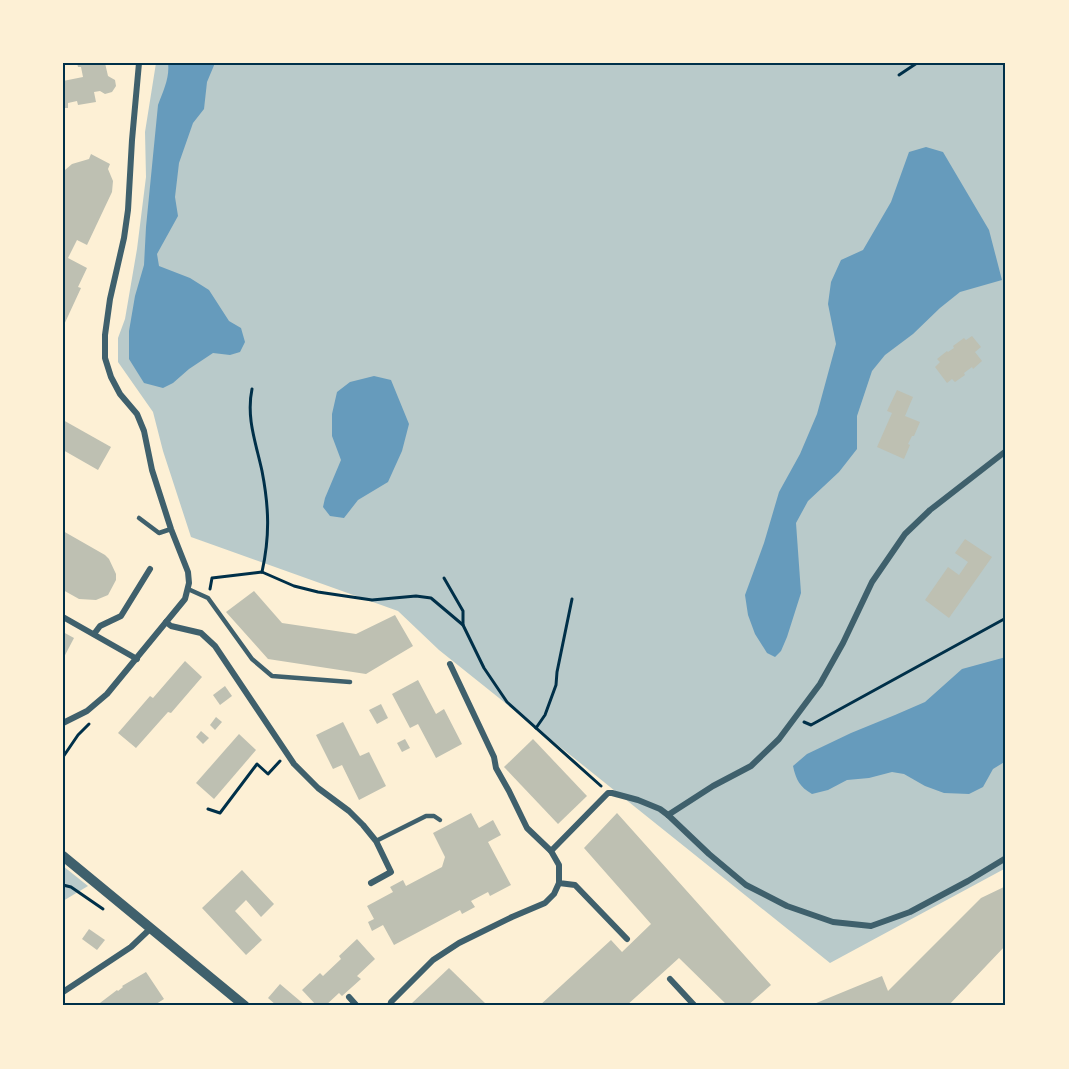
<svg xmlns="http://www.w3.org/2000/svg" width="1069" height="1069" font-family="'DM Sans',sans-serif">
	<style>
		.green { fill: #b9caca }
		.water { fill: #669bbc }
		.building { fill: #bec0b2 }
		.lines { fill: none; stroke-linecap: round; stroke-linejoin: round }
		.path { stroke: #003049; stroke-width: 3 }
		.service { stroke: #3f606c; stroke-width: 4.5 }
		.minor { stroke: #3f606c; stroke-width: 6 }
		.tertiary { stroke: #3f606c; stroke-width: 10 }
		.neatline { fill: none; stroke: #003049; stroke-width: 2 }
	</style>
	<rect width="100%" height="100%" fill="#fdf0d5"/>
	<g class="green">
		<polygon points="156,63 1006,63 1006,868 830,963 439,650 398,611 191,537 163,451 153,412 118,362 118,338 125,319 137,249 146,177 145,132"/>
		<polygon points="63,866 88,886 63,901"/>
	</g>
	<g class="water">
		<path d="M168 63H215L207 82 204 109 193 123 179 163 175 197 178 216 157 254 159 266 190 278 209 290 229 321 241 328 245 342 240 352 230 355 213 353 189 369 173 383 163 388 144 383 129 359V331L135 296 144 265 146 227 158 105C163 92 170 77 168 63Z"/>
		<polygon points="926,147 943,152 989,230 1002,280 960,292 940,308 913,334 885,355 872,371 857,416 857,449 839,472 808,501 796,523 801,593 787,637 781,651 775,657 767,653 755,634 748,615 745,595 764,543 779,492 800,454 817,414 836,344 828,304 831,282 841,260 863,250 891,202 909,152"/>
		<polygon points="374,376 391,380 409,424 402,451 388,482 358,500 344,518 330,516 323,507 325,498 341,460 332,436 332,414 337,392 350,382"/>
		<path d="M1006 657V761L993 769 983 787 969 794 944 793 925 786 904 774 892 772 869 778 847 780 828 790 812 794C800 787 796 780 793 766L807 754 851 733 895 715 925 702 962 669Z"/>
	</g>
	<g class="building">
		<polygon points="77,63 105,63 108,76 115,80 116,86 112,92 105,94 100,91 94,92 96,102 78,105 77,101 68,103 68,108 63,108 63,81 83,77 81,67 78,67"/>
		<polygon points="91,154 110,164 108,169 113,181 112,192 87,245 77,240 68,258 87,268 78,287 81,288 63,327 63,173 65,170 72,164 89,159"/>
		<polygon points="972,336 981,347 975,352 982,361 973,369 972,367 964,373 965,375 955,382 952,379 947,383 935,367 940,362 937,359 947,351 948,352 954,348 953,346 964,338 966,340"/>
		<polygon points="897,390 913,397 905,416 920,422 914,436 912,436 908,444 910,445 904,459 877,447 892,413 887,411"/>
		<polygon points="63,420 111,447 98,470 63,450"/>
		<polygon points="63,531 105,555 109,559 116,574 116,580 108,595 96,600 79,599 63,590"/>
		<polygon points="965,539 992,557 949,618 925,600 948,567 959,575 968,562 955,553"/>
		<polygon points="254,591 282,623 356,634 395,615 413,646 366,674 268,659 226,612"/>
		<polygon points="63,632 74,638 63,659"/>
		<polygon points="185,661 202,677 171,713 168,712 136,748 118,733 150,696 153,698"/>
		<polygon points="418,680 436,714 444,709 462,744 436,758 418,724 410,728 392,694"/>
		<polygon points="225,686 232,696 220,705 213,695"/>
		<polygon points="381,704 388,718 377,724 369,710"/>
		<polygon points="216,717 222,722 215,730 210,725"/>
		<polygon points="343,722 360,756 369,752 386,786 359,800 342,765 333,769 316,735"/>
		<polygon points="201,731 209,738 203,744 196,737"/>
		<polygon points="239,734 256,750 214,799 196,783"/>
		<polygon points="405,739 410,748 402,752 397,743"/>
		<polygon points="533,739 587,796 558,824 504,767"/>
		<polygon points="471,813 479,828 493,820 501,835 488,842 511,885 490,896 488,892 471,901 475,907 462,914 460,910 394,945 383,925 372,931 368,922 374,919 367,906 393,892 390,887 403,880 406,886 442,867 445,857 433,833"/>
		<polygon points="617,813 771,985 747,1006 728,1006 679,958 626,1006 539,1006 611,940 622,952 651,924 584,848"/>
		<polygon points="242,870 274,904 261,917 246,900 235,911 262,940 246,955 202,908"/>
		<polygon points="1006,886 1006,945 948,1006 809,1006 882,976 888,991 981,898"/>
		<polygon points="89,929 105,940 97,950 82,939"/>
		<polygon points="357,939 375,959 357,976 361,979 342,996 339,993 325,1006 317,1006 302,990 320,973 323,976 341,959 339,956"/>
		<polygon points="449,968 488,1006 413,1006 411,1004"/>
		<polygon points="146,972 164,999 153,1006 96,1006 117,990 118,991 123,987 122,986"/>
		<polygon points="280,984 306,1006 275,1006 276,1005 268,998"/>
	</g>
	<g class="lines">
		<g class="path">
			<polyline points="899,75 917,63"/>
			<path d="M252 389C246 418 256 443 262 471 269 507 270 536 262 572"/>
			<polyline points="444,578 463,611 463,625"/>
			<polyline points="210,589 212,578 262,572 294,586 318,592 372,600 416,596 431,598 463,625 484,668 507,702 601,786"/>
			<polyline points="804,722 811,725 1006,618"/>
			<polyline points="536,728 545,715 556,685 557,672 572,599"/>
			<polyline points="63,757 78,735 89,724"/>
			<polyline points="208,809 220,813 257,764 268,774 280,761"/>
			<polyline points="63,885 71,887 103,909"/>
		</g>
		<g class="service">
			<polyline points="139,518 159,533 171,529"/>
			<polyline points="188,589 208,598 252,659 272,676 350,682"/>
			<polyline points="376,841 426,816 434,816 440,820"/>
		</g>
		<g class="minor">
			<polyline points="63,617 137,659"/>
			<polyline points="166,622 171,626 201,633 215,646 294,764 318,788 349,811 363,825 376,841 391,872 371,883"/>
			<polyline points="94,634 100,626 121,616 150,569"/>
			<polyline points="450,664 494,757 496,768 509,791 527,828 551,851 559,865 559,883 575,885 627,939"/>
			<polyline points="63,723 87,711 107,694 185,599 189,583 188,572 171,529 152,470 144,431 137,414 120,394 111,377 105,358 105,335 110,299 124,238 128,210 132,140 139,63"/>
			<polyline points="668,815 713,786 751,766 779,739 820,684 843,643 872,582 905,534 930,510 1006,451"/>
			<polyline points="551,851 608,793 612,793 638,800 660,809 668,815 709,854 746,885 787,906 833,922 871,926 910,912 968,881 1006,858"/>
			<polyline points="670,979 695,1006"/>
			<polyline points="63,992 131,947 151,928"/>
			<polyline points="349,997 357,1006"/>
			<polyline points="390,1006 391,1002 433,960 459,943 512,917 545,903 554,894 559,883"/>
		</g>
		<polyline class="tertiary" points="63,856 245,1006"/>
	</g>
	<rect width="1069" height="1069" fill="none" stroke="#fdf0d5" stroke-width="129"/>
	<rect x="64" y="64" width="940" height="940" class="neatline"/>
</svg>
